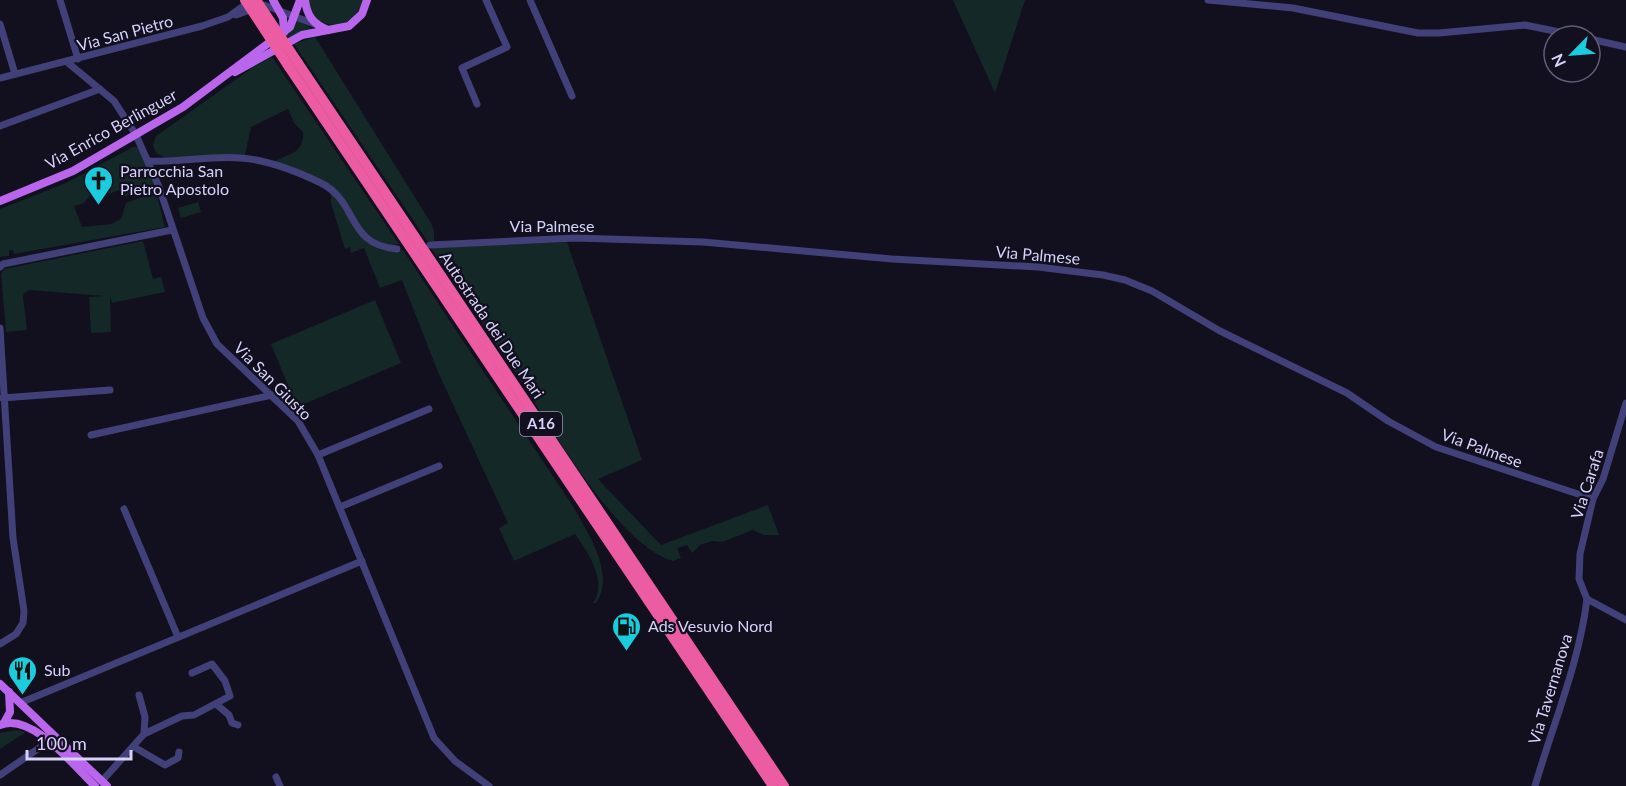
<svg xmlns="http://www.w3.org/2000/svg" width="1626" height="786" font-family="Lato,sans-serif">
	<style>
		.grass { fill: #132827 }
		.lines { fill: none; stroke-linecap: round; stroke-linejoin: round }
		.minor { stroke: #414078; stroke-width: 7 }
		.major { stroke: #b966ed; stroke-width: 8 }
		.highway { stroke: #eb5ca2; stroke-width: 10 }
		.highway-bridge { stroke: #eb5ca2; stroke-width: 10 }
		.labels { text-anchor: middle; stroke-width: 4.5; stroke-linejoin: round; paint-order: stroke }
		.shield { fill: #120f1f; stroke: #9b98b8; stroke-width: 1.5 }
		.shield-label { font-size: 15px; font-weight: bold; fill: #d6d2fa }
		.street-label { font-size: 16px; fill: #d6d2fa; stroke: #120f1f }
		.poi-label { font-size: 16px; fill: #d6d2fa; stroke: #120f1f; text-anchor: start }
	</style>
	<rect width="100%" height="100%" fill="#120f1f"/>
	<g class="grass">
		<path d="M308 0H365L352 20C331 30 312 24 308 0Z"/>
		<polygon points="953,0 1025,0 995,93"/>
		<polygon points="297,20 313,29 285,39 284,37"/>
		<polygon points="315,37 431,223 434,231 434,241 428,242 294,44"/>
		<path d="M272 57 399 244C359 251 358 206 333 187 317 174 292 170 272 163 287 153 304 155 303 132L294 123 288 109 251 127 245 155 168 159 156 153 153 145 156 136 255 66Z"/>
		<polygon points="133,147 138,147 148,165 155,185 124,197 119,190 106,195 94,191 84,203 74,206 82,227 111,224 121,219 126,203 156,192 165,227 14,254 13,250 9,250 9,256 0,257 0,209 66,183"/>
		<path d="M331 193 337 198C354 226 366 257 403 250L574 508C588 533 616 575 596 603H593C608 582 588 552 575 534L514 561 499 528 508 523 438 372 402 280 380 288 364 248 351 253 350 247 345 249 331 203Z"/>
		<polygon points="198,202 201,212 181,218 178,208"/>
		<polygon points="143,241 153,279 161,277 165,292 112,303 110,296 111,332 91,333 89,297 104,296 29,290 24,293 23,297 27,330 6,332 1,274 4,269"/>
		<path d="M567 242 642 460 598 479 661 545 768 505 779 535H764L753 530 722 542 713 541 700 545 692 553 687 545 677 548 681 558 673 561C618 545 552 429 521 381 491 337 461 292 431 248Z"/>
		<polygon points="375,300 401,363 297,407 271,344"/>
		<polygon points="16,730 26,732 0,749 0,733"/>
	</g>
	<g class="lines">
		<g class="minor">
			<polyline points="60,0 78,59"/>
			<polyline points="530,0 572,96"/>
			<polyline points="1208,0 1293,8 1418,33 1439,33 1525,25 1579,36"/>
			<polyline points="236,15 264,5 317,25"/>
			<polyline points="0,24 15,74"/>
			<polyline points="1590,39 1626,47"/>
			<polyline points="67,62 114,101 136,135 159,187 203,318 217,344 298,421 318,455 434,738 455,761 489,786"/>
			<polyline points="0,78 202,26 228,17 249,2"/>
			<polyline points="477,104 462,68 507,47 486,0"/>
			<polyline points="0,126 100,89"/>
			<path d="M149 161C180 163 211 155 241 158 267 160 298 172 321 183 359 202 346 245 397 249"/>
			<polyline points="430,245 575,238 703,242 892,259 1038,267 1103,275 1125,280 1152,291 1220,331 1347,393 1388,421 1436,447 1593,499"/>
			<polyline points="0,267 3,264 172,230"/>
			<polyline points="0,328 13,538 24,611 23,623 16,634 0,644"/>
			<polyline points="2,398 110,390"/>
			<polyline points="1626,403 1603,479 1593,499 1580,554 1579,579 1587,599 1626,620"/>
			<polyline points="91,435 272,395"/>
			<polyline points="318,455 429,409"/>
			<polyline points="340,507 439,466"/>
			<polyline points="124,509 178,637"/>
			<polyline points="20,703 362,561"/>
			<polyline points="216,704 229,715 232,723 238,725"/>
			<polyline points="144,734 182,716 194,715 230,696 225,681 212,664 192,673"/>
			<polyline points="134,747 165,765 178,758 179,752"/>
			<polyline points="0,775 48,742"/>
			<polyline points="276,777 280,786"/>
			<polyline points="102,781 144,734 145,717 139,695"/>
			<path d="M1535 786C1553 724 1579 664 1587 599"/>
		</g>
		<g class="major">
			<polyline points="273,0 283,18 284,32"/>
			<path d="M305 0C307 16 313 24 328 30"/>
			<polyline points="235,72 302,35 349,26 362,14 367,0"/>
			<polyline points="0,201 73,171 183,107 290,27 300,0"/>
			<polyline points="0,684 107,786"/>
			<polyline points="4,723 10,712 9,692"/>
			<path d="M0 725C32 712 74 766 95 786"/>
		</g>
		<g class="highway">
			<polyline points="298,63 784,786"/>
			<polyline points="289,67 773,786"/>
		</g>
		<g class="highway-bridge">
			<polyline points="245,0 289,67"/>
			<polyline points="256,0 298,63"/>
		</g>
	</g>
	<defs>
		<symbol id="church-pin" viewBox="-11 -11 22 30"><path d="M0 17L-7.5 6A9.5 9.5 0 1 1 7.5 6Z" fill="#1bccdd" stroke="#120f1f"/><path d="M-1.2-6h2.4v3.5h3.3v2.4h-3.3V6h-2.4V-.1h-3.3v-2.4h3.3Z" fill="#111"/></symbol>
		<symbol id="fuel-pin" viewBox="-11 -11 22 30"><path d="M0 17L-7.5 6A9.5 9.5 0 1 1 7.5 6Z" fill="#1bccdd" stroke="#120f1f"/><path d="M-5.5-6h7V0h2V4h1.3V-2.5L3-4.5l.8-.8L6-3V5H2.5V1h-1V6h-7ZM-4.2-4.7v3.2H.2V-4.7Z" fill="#111"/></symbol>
		<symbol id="restaurant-pin" viewBox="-11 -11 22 30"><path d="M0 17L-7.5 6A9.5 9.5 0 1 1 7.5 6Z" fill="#1bccdd" stroke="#120f1f"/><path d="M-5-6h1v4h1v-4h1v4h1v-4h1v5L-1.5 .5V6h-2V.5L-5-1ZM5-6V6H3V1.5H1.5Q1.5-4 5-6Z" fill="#111"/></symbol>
	</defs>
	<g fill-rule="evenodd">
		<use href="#church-pin" x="82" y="164" width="33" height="45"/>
		<use href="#fuel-pin" x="610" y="610" width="33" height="45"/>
		<use href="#restaurant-pin" x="6" y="654" width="33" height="45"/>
	</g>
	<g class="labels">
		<rect class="shield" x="520" y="412" width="42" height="24" rx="4.5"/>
		<g class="shield-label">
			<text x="541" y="429">A16</text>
		</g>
		<g class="street-label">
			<text transform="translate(125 33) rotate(-15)" y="6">Via San Pietro</text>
			<text transform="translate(111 129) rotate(-29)" y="6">Via Enrico Berlinguer</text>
			<text x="552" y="232">Via Palmese</text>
			<text transform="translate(1038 255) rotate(5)" y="6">Via Palmese</text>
			<text transform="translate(492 325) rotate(56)" y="6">Autostrada dei Due Mari</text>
			<text transform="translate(273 381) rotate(45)" y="6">Via San Giusto</text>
			<text transform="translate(1482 448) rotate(20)" y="6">Via Palmese</text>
			<text transform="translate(1587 484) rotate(-72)" y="6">Via Carafa</text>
			<text transform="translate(1550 689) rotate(-73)" y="6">Via Tavernanova</text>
		</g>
		<g class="poi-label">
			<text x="120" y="177">Parrocchia San<tspan x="120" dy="18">Pietro Apostolo</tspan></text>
			<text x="648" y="632">Ads Vesuvio Nord</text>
			<text x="44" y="676">Sub</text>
		</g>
	</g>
	<g transform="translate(1572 54) rotate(245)"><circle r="28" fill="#120f1f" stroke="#605d77" stroke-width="1.5"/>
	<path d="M0-4.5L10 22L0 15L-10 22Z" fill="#1bccdd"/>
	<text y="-9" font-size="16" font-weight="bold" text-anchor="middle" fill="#d6d2fa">N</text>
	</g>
	<path d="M27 750v9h104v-9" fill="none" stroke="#d6d2fa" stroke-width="3"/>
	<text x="36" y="750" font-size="18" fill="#d6d2fa" stroke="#120f1f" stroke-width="4.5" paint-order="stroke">100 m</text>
</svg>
